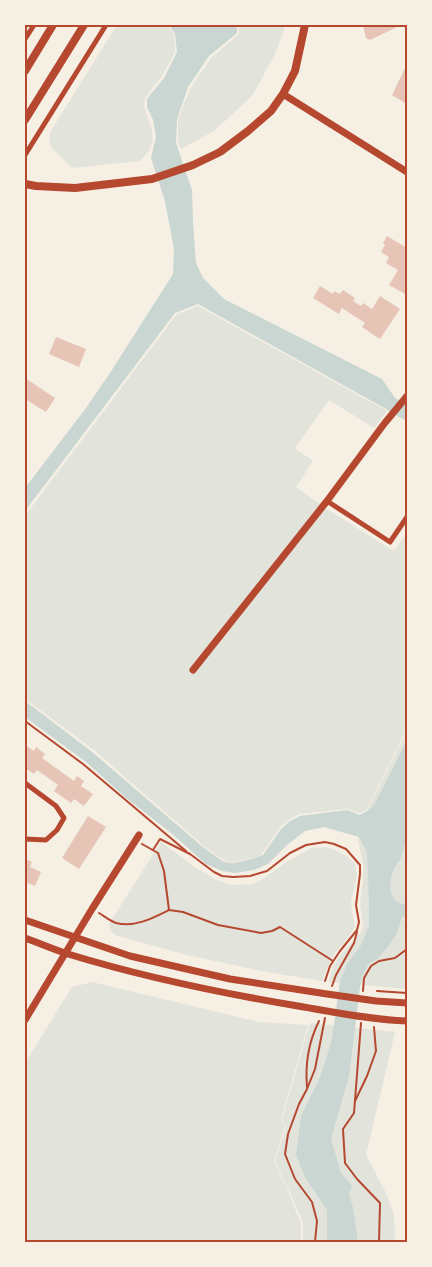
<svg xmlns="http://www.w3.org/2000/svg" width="432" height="1267" font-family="Figtree,sans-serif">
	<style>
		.green { fill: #e2e4dc }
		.water { fill: #c9d6d2 }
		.building { fill: #e6c5b7 }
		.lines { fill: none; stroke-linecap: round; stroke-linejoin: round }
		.path { stroke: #b5482f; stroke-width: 2 }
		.minor { stroke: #b5482f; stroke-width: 5 }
		.tertiary { stroke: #b5482f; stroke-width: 7 }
		.secondary { stroke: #b5482f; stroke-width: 8 }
		.neatline { fill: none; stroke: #b5482f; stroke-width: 2 }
	</style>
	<rect width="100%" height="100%" fill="#f6efe4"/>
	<g class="green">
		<polygon points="117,25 167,25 174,35 175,52 162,76 145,98 144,106 152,130 153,142 148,152 140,161 72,168 51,147 49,134"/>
		<polygon points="239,25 286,25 274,56 252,96 214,131 181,149 178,144 178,119 190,89 211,58 239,34"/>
		<polygon points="198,306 387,411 374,428 329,400 295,448 313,461 296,487 327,509 394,551 407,532 407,729 366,810 360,813 347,809 299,814 290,819 280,827 261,855 248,859 234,862 225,861 205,847 94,750 25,699 25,514 30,509 176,315"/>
		<polygon points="407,731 407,989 329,982 333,967 340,956 361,932 363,926 360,902 363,881 363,865 358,838 367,810"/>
		<path d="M161 842 196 868 217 880 229 885 253 884 266 877 283 864 311 848 326 847 339 852 348 857 355 864 357 875 351 902 353 918 355 925C351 937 341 945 334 955 329 963 326 972 322 981L267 972 187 955 115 935 111 931 109 924Z"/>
		<polygon points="92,982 259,1022 308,1025 281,1119 285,1126 274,1162 288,1191 301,1224 301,1242 25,1242 25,1063 72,987"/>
		<polygon points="310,1023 395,1032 366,1155 386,1193 394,1215 395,1242 303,1242 303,1223 290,1193 275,1162 286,1127 282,1119"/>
	</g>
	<g class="water">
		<polygon points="169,25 237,25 237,33 209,56 188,87 177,119 176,143 192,190 193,223 196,263 203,278 224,299 382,379 395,398 407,406 407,421 401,418 386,409 198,304 175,313 25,511 25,488 86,408 110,373 173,274 174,249 165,201 151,158 156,137 153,120 147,107 147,99 164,78 177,52 175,34"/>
		<path d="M25 701 91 751 204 848 224 862 234 863 248 860 263 855 281 829 290 821 300 816 347 810 360 815 369 810 374 805 407 740V838C404 844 404 850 401 857 400 861 397 863 395 867 388 879 387 906 407 904V916L402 917 397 933 387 948 376 960 368 964 361 979 349 1076 331 1139 341 1173 352 1186 349 1194 353 1208 358 1242H327V1210L305 1177 296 1155 301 1116 321 1075 332 1039 340 981 348 963 361 945 369 926V903L367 852 359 837 324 827 305 831 287 845 268 864 254 870 235 873 222 871 206 864 171 833 125 797 86 762 25 717Z"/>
	</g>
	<g class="building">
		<polygon points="363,25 401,25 370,40 366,38"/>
		<polygon points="407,64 407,100 405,103 392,95"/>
		<polygon points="387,236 407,248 407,295 389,285 398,270 386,263 389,257 381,252 385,245 383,243"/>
		<polygon points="320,286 333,294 334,291 340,294 343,290 355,298 353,301 361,306 363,303 372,309 380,296 400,309 380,339 362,327 365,323 342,308 339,314 313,298"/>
		<polygon points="56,337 86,349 79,367 49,354"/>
		<polygon points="25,378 55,398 46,412 25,399"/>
		<polygon points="25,745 34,751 36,747 45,754 42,758 74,781 77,776 84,781 81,786 93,794 84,806 74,799 71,803 54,791 58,785 37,770 34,774 25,768"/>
		<polygon points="88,816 106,827 79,869 62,858"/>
		<polygon points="25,859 32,862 30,867 41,872 35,886 25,882"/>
	</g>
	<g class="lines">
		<g class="path">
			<polyline points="25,721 83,764 186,851"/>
			<polyline points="142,844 158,853 164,871 169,910 183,912 218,925 261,933 272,931 280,927 333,961"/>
			<polyline points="153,850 160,839 190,854 214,872 222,876 233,877 250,876 267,871 290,853 306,845 325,842 334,844 346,849 360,865 360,874 356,905 359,922 357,930 340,951 330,966 325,981"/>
			<path d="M99 913C104 916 110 921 116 923 134 928 153 918 169 910"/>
			<polyline points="332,986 336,975 354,943 357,932"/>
			<polyline points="363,991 364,978 371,966 379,961 395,958 407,949"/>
			<polyline points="377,991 407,993"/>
			<polyline points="361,1023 354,1113 343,1129 345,1163 357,1179 380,1203 379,1242"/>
			<path d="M307 1087C305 1064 309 1041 319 1021"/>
			<polyline points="355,1101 367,1076 376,1051 374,1027"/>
			<polyline points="315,1242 317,1221 312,1202 295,1179 285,1154 288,1134 299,1104 307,1089 315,1069 325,1018"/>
		</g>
		<g class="minor">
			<polyline points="25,39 34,25"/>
			<polyline points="25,155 106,25"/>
			<polyline points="327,501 390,542 407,517"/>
			<polyline points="25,783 56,806 64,818 57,830 46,840 25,839"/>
		</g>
		<g class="tertiary">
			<polyline points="283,94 407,172"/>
			<polyline points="193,670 327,501 384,424 407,396"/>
			<polyline points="25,920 130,956 230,979 327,994 376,1001 407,1003"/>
			<path d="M25 938C39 943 53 949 68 954 143 977 220 993 298 1006 334 1012 371 1020 407 1021"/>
			<polyline points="25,1020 92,909 139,835"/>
		</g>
		<g class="secondary">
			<polyline points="25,71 53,25"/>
			<polyline points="25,120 84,25"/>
			<polyline points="25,184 36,186 75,188 152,179 193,165 220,152 248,131 271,111 283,94 295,71 305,25"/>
		</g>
	</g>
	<rect width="432" height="1267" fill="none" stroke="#f6efe4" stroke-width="52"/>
	<rect x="26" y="26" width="380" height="1215" class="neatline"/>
</svg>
